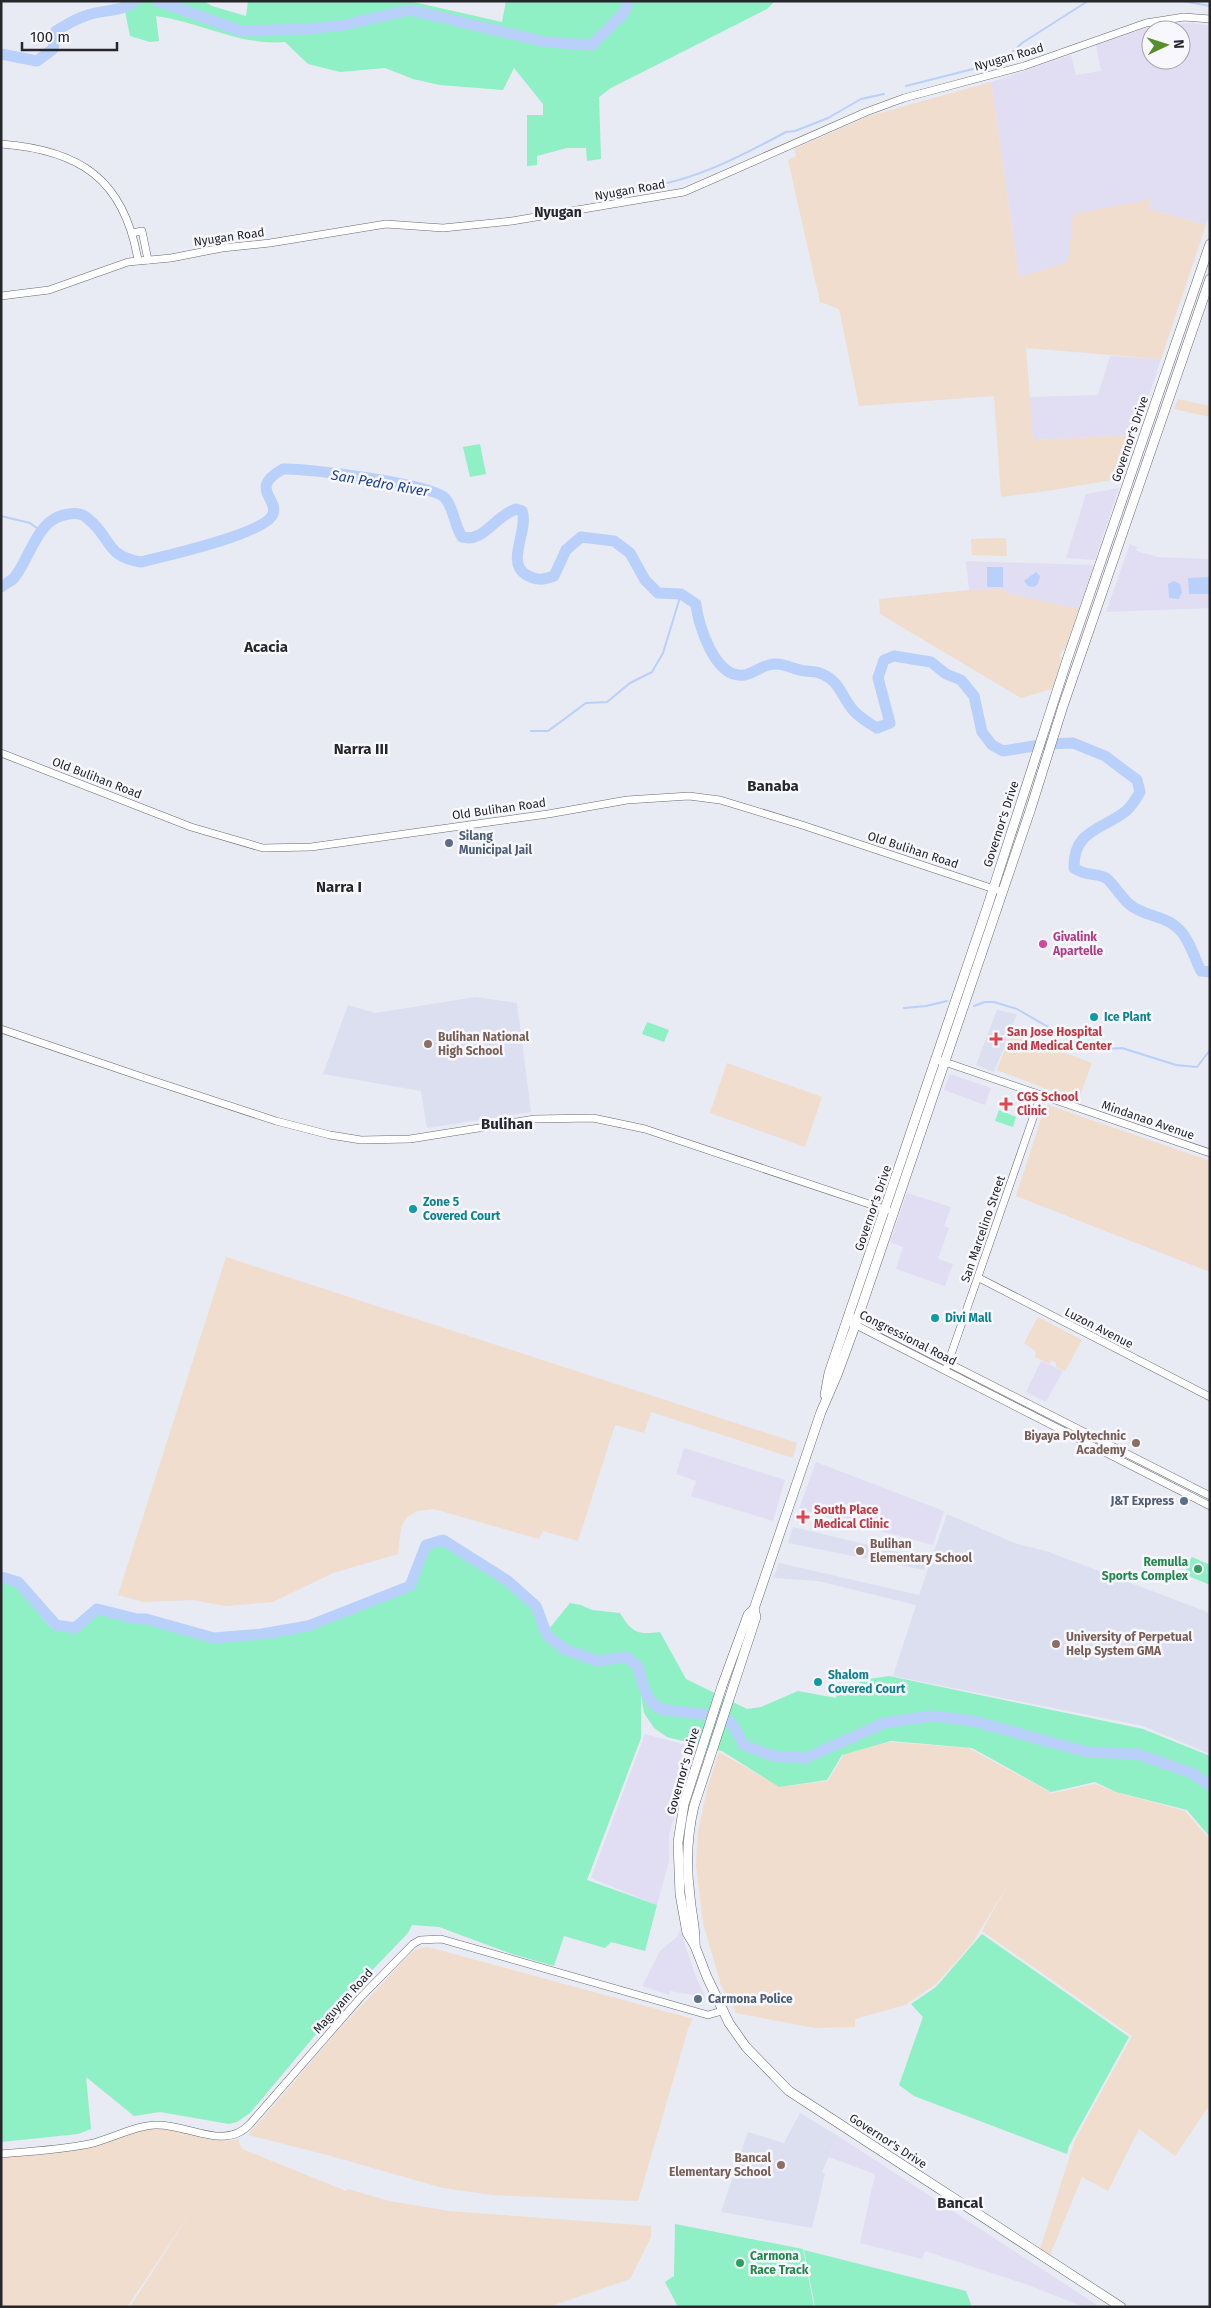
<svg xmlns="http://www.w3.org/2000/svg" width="1211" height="2308" font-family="'Fira Sans',sans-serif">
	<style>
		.commercial { fill: #e1def4; fill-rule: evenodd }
		.industrial { fill: #f0ddcd }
		.built { fill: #dcdff0 }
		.green { fill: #8fefc5 }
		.water { fill: #b9d0fb }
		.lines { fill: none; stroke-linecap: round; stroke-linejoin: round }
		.stream { stroke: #b9d0fb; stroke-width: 2 }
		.river { stroke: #b9d0fb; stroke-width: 11 }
		.secondary-casing { stroke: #686972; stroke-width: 8 }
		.highway-casing { stroke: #686972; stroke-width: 10 }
		.secondary { stroke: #fff; stroke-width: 7 }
		.highway { stroke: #fff; stroke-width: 9 }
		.service-dot { fill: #5c6f8a; stroke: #f7f7fd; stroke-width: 2 }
		.hotel-dot { fill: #d1479c; stroke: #f7f7fd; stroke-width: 2 }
		.culture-dot { fill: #0f9aa8; stroke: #f7f7fd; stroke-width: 2 }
		.health-dot { fill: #e0444e; stroke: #f7f7fd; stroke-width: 2 }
		.education-dot { fill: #8d6e63; stroke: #f7f7fd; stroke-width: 2 }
		.leisure-dot { fill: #2e9e5b; stroke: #f7f7fd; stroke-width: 2 }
		.labels { text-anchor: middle; stroke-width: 5; stroke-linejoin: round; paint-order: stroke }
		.street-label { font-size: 12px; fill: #26272a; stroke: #f7f7fd }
		.service-label { font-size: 12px; font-weight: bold; fill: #4e5e75; stroke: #f7f7fd; text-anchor: start }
		.hotel-label { font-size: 12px; font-weight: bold; fill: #b23c85; stroke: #f7f7fd; text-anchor: start }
		.culture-label { font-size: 12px; font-weight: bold; fill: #0d838f; stroke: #f7f7fd; text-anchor: start }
		.health-label { font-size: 12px; font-weight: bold; fill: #be3a42; stroke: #f7f7fd; text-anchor: start }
		.education-label { font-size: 12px; font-weight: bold; fill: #785e54; stroke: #f7f7fd; text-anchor: start }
		.leisure-label { font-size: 12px; font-weight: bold; fill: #27864d; stroke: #f7f7fd; text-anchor: end }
		.neighbourhood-label { font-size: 14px; font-weight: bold; fill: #26272a; stroke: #f7f7fd }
		.water-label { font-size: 14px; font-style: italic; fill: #193e8d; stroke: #f7f7fd }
		.quarter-label { font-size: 15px; font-weight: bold; fill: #26272a; stroke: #f7f7fd }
	</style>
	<rect width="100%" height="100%" fill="#e8eaf4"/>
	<g class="commercial">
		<path d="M1193 23 1210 26V213L1206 225 1148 209 1151 200 1068 262 1019 277 991 82 1071 55 1076 75 1101 71 1096 45 1142 29 1158 25ZM1151 30H1181V60H1151Z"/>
		<polygon points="1110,356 1161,359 1136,435 1033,440 1029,397 1098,395"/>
		<polygon points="1119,488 1095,560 1066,558 1086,494"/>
		<polygon points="1130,544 1137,547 1136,551 1158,557 1210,559 1210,608 1106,612"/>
		<polygon points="966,561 1094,565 1079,609 1008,594 1003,589 969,590"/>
		<polygon points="950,1074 991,1088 985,1105 944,1090"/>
		<polygon points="907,1193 951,1207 944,1226 949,1228 938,1259 953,1264 945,1286 896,1269 903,1247 890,1242"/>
		<polygon points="1041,1361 1063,1371 1046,1402 1026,1392"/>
		<polygon points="684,1448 785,1480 773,1521 691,1496 696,1481 676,1474"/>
		<polygon points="816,1462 944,1511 933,1545 799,1509"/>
		<polygon points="645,1734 693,1747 669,1835 669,1861 657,1905 591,1878"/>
		<polygon points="680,1930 696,1977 705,1997 670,1991 669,1995 642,1986 660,1951 676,1938"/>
		<polygon points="838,2136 1100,2307 1084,2307 1028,2285 925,2251 922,2259 860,2243 875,2174 829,2157"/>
	</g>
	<g class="industrial">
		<polygon points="991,82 1019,277 1068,262 1073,214 1151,199 1148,209 1206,225 1161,359 1026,348 1033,440 1136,435 1123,478 1054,490 1001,497 994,396 859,406 839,309 820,302 788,160 796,156 794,149 869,116"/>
		<polygon points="1178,399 1210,406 1210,417 1174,409"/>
		<polygon points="1006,538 1007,556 972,555 971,539"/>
		<polygon points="1003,589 1008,594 1079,609 1065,650 1062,650 1059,657 1062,658 1052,689 1021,698 880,614 879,599 969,590"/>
		<polygon points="1011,1033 1092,1063 1078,1101 997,1070"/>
		<polygon points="727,1063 822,1097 805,1147 710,1113"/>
		<polygon points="1048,1105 1210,1161 1210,1272 1016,1196 1045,1107"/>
		<polygon points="226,1257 797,1443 793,1458 651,1412 644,1433 615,1425 578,1541 543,1531 539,1539 434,1509 417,1511 407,1517 401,1527 398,1554 333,1573 273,1602 225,1606 193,1600 143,1602 118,1595"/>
		<polygon points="1038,1317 1082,1340 1065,1371 1056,1367 1056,1363 1052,1360 1049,1364 1035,1357 1036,1351 1024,1343"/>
		<polygon points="890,1742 968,1748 1050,1792 1049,1794 1095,1784 1115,1792 1185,1811 1210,1840 1210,2104 1175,2156 1139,2129 1108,2191 1082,2177 1050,2255 1040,2249 1075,2140 1132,2036 982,1931 1009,1883 971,1945 936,1984 905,2005 855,2019 855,2027 815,2028 736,2013 721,1985 703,1923 696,1865 698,1831 708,1786 719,1752 780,1787 828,1781 844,1754"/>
		<polygon points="428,1947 693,2019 688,2029 638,2201 492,2195 443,2188 331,2156 248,2135 337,2032 409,1955 419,1948"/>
		<polygon points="155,2126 224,2141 238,2139 242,2149 346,2191 348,2189 389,2201 449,2211 651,2226 651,2237 630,2279 548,2307 130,2307 193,2209 127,2307 1,2307 1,2156 86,2145"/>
	</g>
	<g class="built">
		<polygon points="476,997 517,1003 531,1112 427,1128 421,1091 323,1074 348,1005 375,1013"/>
		<polygon points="997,1010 1017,1014 994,1072 976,1065"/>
		<polygon points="947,1514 1017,1544 1046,1551 1210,1613 1210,1754 1143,1726 893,1676 916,1605 818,1581 773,1578 779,1563 919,1595"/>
		<polygon points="793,1527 927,1559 924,1570 788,1543"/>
		<polygon points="800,2113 838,2136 822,2172 825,2174 812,2228 721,2212 748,2132 784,2143"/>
	</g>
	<g class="green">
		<path d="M123 1H204L212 6 246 16 248 1H409L502 22 506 1H775L767 9 611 88 599 97 601 159 587 161 586 148H567L537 156V165L527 166V115H543V104L514 68 503 90 440 85 413 79 385 68 340 72 308 64 285 42C239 46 201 22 156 16L159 41 150 42 130 36Z"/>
		<polygon points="480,444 486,474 470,477 463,447"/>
		<polygon points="647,1022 669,1030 664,1042 642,1034"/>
		<polygon points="999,1110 1016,1117 1013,1127 995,1121"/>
		<path d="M442 1543 507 1584 533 1608 544 1635 570 1603 581 1605 592 1610 620 1613C632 1633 638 1635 660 1632L686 1679 747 1709 761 1707 798 1691 836 1698 839 1683 857 1686 862 1680 889 1676 1143 1729 1210 1756V1837L1187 1810 1116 1792 1095 1782 1051 1792 972 1748 891 1741 842 1755 827 1780 779 1787 722 1751 667 1737 654 1728 644 1713 641 1694V1738L587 1880 657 1905 645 1951 611 1942 605 1948 564 1936 554 1966 512 1954 439 1927 412 1925 408 1933 354 1989 250 2113 237 2122 229 2124 160 2112 134 2116 86 2077 91 2129 78 2134 1 2142V1582L15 1586 52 1629 76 1631 98 1612 191 1633 215 1641 269 1636 308 1629 413 1588 428 1548Z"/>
		<polygon points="1192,1557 1210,1565 1210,1585 1184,1574"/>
		<polygon points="982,1934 1129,2037 1069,2146 1067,2154 914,2096 899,2085 923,2017 911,2004 936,1987"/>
		<polygon points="675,2224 803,2249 814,2307 678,2307 665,2282 674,2276"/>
		<polygon points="804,2250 966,2291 972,2307 815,2307"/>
	</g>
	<g class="water">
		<rect x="987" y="567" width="16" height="20"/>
		<polygon points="1036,572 1040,576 1038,584 1034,587 1028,586 1024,581"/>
		<polygon points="1210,577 1210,594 1189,594 1188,578"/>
		<polygon points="1174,581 1180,584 1182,592 1179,599 1169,598 1168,584"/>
	</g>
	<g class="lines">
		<g class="stream">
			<polyline points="1183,1 1210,6"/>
			<polyline points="906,86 973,69 1006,58 1022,43 1088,1"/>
			<path d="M629 189C686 185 736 159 786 132L795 131 828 118 861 99 884 94"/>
			<polyline points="1,516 30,523 41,531"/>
			<polyline points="531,731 548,731 586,703 607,702 630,683 652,672 663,653 681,594"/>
			<polyline points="974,1006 985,1002 994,1002 1017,1009 1088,1050 1122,1048 1176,1065 1197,1067 1210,1050"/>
			<polyline points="904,1008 926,1006 947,1001"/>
		</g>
		<g class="river">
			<polyline points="158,1 241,31 308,29 344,25 410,10 546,42 592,45 623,14 629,1"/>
			<path d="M1 54 37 61 53 49 56 31C66 25 75 19 85 16 102 9 120 13 135 1"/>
			<path d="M1 587C5 584 11 581 14 578 31 557 37 517 69 514 76 513 82 513 87 518 112 537 104 556 141 562 165 556 265 534 273 514 279 499 248 488 283 469 306 468 433 484 445 498 454 508 454 525 462 537 484 543 493 517 516 509L522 511C529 530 506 561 525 574 536 581 543 580 554 576L566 550 581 537 614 541 630 553 645 580 658 593 681 594 696 604C698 625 715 679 744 675 752 674 760 667 769 665 782 661 793 670 806 671 813 672 818 671 824 675 839 681 843 699 853 710 860 718 869 723 877 728L890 723 878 678 884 660 894 656 931 662 946 674 961 680 974 696 982 732 992 745 1003 751 1046 744 1073 743 1105 756 1137 780 1140 792C1136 799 1132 806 1126 811 1102 830 1073 830 1074 868 1087 877 1094 872 1106 878 1111 881 1122 898 1129 904 1142 915 1157 915 1171 923 1188 933 1192 953 1201 971L1210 972"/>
			<path d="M1 1577 18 1582 56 1625 75 1628 97 1609 137 1619H146L214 1638 262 1634 308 1626 410 1586 426 1545 443 1540 508 1581 536 1606 547 1635 564 1649 597 1661 626 1657 638 1666C650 1721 661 1707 707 1715 714 1716 721 1716 726 1719 735 1724 739 1737 743 1745L773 1756 806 1758 884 1723 931 1716 973 1721 1087 1752 1137 1754 1192 1773 1210 1786"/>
		</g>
		<defs>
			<g id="secondary">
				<path d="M1 144C80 150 124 179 138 260"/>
				<polyline points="132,233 142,231 148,260"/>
				<polyline points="1,296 49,290 128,262 171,258 222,248 270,243 386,224 443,228 512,221 684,192 866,112 904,98 1024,66 1146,23 1184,17 1210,19"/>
				<polyline points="1,753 191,827 263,848 311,847 548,814 627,800 689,796 720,800 802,825 1003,892"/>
				<polyline points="1,1029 148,1079 276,1121 330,1135 361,1140 410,1139 535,1119 593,1118 645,1129 887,1210"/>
				<polyline points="936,1059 1210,1153"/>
				<polyline points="979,1278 1210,1397"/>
				<polyline points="853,1318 858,1318 883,1330 1210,1496"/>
				<polyline points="852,1323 1210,1506"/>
				<polyline points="947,1366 1041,1095"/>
				<path d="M1 2154C30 2151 61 2150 89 2144 111 2139 133 2126 155 2125 187 2123 224 2152 250 2124L360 1998 413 1944 420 1940 441 1939 708 2015 722 2011"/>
			</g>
			<g id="highway">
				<polyline points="825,1395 829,1373 987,908 1068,657 1210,244"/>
				<polyline points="754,1609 748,1615 722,1686 684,1804 678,1842 680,1894 687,1933 695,1946 707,1977 729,2023 746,2047 789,2091 1121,2307"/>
				<path d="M695 1946C696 1928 691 1913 690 1896 686 1866 687 1835 694 1806L756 1617 754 1609 821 1412 837 1375 855 1326 1031 808 1063 706 1210 279"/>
			</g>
		</defs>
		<use href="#secondary" class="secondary-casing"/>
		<use href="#highway" class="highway-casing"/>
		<use href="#secondary" class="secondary"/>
		<use href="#highway" class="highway"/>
	</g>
	<g class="service-dot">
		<circle cx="449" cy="843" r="5"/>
		<circle cx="1184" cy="1501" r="5"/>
		<circle cx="698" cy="1999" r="5"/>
	</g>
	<circle class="hotel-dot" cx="1043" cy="944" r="5"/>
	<g class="culture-dot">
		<circle cx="1094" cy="1017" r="5"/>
		<circle cx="413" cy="1209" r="5"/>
		<circle cx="935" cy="1318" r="5"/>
		<circle cx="818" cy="1682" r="5"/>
	</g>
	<g class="health-dot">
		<path d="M993.5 1031.5h5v5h5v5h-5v5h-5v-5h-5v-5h5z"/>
		<path d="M1003.5 1096.5h5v5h5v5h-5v5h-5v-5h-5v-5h5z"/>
		<path d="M800.5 1509.5h5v5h5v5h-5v5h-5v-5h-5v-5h5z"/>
	</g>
	<g class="education-dot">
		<circle cx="428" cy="1044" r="5"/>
		<circle cx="1136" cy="1443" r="5"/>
		<circle cx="860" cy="1551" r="5"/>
		<circle cx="1056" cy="1644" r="5"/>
		<circle cx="781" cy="2165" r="5"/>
	</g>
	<g class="leisure-dot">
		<circle cx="1198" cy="1569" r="5"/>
		<circle cx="740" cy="2263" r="5"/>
	</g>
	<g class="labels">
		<g class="street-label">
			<text transform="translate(1009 57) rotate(-16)" y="4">Nyugan Road</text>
			<text transform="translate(630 190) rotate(-10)" y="4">Nyugan Road</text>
			<text transform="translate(229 237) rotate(-8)" y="4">Nyugan Road</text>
			<text transform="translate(1130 439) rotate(-71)" y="4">Governor's Drive</text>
			<text transform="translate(97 778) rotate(21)" y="4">Old Bulihan Road</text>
			<text transform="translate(499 809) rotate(-8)" y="4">Old Bulihan Road</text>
			<text transform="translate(1001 824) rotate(-72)" y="4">Governor's Drive</text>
			<text transform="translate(913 850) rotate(18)" y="4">Old Bulihan Road</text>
			<text transform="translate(1148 1120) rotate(19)" y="4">Mindanao Avenue</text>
			<text transform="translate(873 1208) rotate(-71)" y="4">Governor's Drive</text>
			<text transform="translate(983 1229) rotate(-71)" y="4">San Marcelino Street</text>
			<text transform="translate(1099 1328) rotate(27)" y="4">Luzon Avenue</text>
			<text transform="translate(908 1338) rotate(27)" y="4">Congressional Road</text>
			<text transform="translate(683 1771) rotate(-74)" y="4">Governor's Drive</text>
			<text transform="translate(343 2001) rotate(-48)" y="4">Maguyam Road</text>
			<text transform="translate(888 2141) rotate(33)" y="4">Governor's Drive</text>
		</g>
		<g class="service-label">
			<text x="459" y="840">Silang<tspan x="459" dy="14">Municipal Jail</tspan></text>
			<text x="1174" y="1505" text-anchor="end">J&amp;T Express</text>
			<text x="708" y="2003">Carmona Police</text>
		</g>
		<g class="hotel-label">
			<text x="1053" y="941">Givalink<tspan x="1053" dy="14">Apartelle</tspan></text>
		</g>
		<g class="culture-label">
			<text x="1104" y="1021">Ice Plant</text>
			<text x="423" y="1206">Zone 5<tspan x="423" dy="14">Covered Court</tspan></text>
			<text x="945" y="1322">Divi Mall</text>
			<text x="828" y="1679">Shalom<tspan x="828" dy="14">Covered Court</tspan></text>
		</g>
		<g class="health-label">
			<text x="1007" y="1036">San Jose Hospital<tspan x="1007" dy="14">and Medical Center</tspan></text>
			<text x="1017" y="1101">CGS School<tspan x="1017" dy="14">Clinic</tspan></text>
			<text x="814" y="1514">South Place<tspan x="814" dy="14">Medical Clinic</tspan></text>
		</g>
		<g class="education-label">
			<text x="438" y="1041">Bulihan National<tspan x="438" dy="14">High School</tspan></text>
			<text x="1126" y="1440" text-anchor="end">Biyaya Polytechnic<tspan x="1126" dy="14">Academy</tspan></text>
			<text x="870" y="1548">Bulihan<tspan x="870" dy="14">Elementary School</tspan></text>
			<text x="1066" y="1641">University of Perpetual<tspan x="1066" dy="14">Help System GMA</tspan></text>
			<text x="771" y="2162" text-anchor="end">Bancal<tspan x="771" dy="14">Elementary School</tspan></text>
		</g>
		<g class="leisure-label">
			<text x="1188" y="1566">Remulla<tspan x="1188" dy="14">Sports Complex</tspan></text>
			<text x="750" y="2260" text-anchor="start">Carmona<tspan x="750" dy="14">Race Track</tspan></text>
		</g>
		<g class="neighbourhood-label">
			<text x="558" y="217">Nyugan</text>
		</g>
		<g class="water-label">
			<text transform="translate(380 483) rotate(10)" y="5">San Pedro River</text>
		</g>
		<g class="quarter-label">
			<text x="266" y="652">Acacia</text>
			<text x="361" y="754">Narra III</text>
			<text x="773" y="791">Banaba</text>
			<text x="339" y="892">Narra I</text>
			<text x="507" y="1129">Bulihan</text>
			<text x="960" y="2208">Bancal</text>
		</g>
	</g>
	<rect width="1211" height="2308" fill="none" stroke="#26272a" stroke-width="5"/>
	<g transform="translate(1166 45) rotate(86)"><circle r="24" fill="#f7f7fd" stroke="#a3a4a9"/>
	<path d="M0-4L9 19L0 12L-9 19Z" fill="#568f2b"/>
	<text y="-8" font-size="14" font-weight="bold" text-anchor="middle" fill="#26272a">N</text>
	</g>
	<path d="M22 42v8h95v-8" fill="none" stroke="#26272a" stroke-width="2.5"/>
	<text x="30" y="42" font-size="15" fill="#26272a" stroke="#f7f7fd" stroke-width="4" paint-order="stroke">100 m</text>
</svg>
